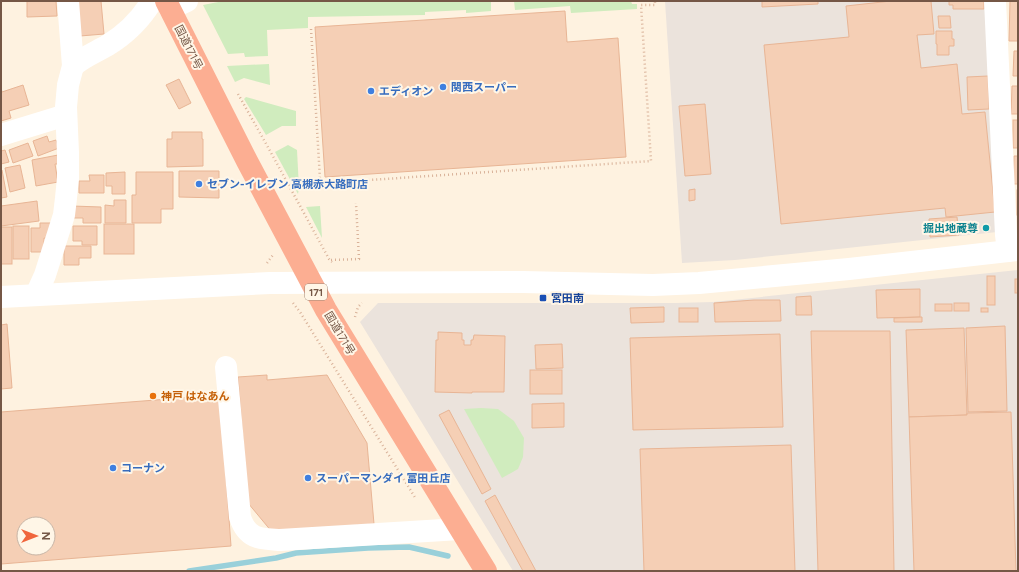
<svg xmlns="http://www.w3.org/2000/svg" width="1019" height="572" font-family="Figtree,'Noto Sans JP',sans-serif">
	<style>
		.industrial { fill: #ebe3dc }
		.green { fill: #d0ecbe }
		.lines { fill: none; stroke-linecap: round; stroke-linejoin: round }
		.stream { stroke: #99d0da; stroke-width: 5.5 }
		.building { fill: #f5cfb5; stroke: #e8b595; fill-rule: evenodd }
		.path { stroke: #d9b299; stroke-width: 2.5; stroke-dasharray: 1 3; stroke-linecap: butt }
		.minor { stroke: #fff; stroke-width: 22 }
		.highway { stroke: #fcae92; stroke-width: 22 }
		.shop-dot { fill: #3f7fe0; stroke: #fff6e7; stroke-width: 1.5 }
		.culture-dot { fill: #0f9aa8; stroke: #fff6e7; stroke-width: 1.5 }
		.transit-dot { fill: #1a4fb4; stroke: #fff6e7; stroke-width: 1.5 }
		.food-dot { fill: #e8710a; stroke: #fff6e7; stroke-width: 1.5 }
		.labels { text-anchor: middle; stroke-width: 4; stroke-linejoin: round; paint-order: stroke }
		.shield { fill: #fff6e7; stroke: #9e8776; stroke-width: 1 }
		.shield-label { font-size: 10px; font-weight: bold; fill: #755746 }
		.street-label { font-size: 11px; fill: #755746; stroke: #fff6e7 }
		.shop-label { font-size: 11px; font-weight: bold; fill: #366cbe; stroke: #fff6e7; text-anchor: start }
		.culture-label { font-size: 11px; font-weight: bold; fill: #0d838f; stroke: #fff6e7; text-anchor: end }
		.transit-label { font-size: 11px; font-weight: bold; fill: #164399; stroke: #fff6e7; text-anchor: start }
		.food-label { font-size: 11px; font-weight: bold; fill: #c56008; stroke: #fff6e7; text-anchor: start }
	</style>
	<rect width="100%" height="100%" fill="#fef2e0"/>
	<g class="industrial">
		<polygon points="665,1 989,1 997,232 735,260 682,263"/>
		<polygon points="1018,270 1018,571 513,571 360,322 378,303 675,303 713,302"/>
	</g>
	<g class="green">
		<polygon points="224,1 491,1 491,11 466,13 466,10 425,12 425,15 308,17 308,28 267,30 268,56 245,57 244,53 228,54 203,5 213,3"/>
		<polygon points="514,1 631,1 632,4 637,4 637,9 571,13 570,6 515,10"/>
		<polygon points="269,64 270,85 244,78 235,82 227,66"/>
		<polygon points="246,97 296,111 296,126 282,126 266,135 244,99"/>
		<polygon points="288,145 297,150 299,188 298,194 275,152"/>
		<polygon points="320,206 322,238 306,207"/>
		<polygon points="481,408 498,409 514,421 524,438 523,457 518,469 502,478 464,409"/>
	</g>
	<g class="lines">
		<polyline class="stream" points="189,571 276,558 296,553 368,548 409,547 448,556"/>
	</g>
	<g class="building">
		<polygon points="27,1 56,1 57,16 27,17"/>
		<polygon points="77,1 101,1 104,34 80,36"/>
		<polygon points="762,1 818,1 818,4 762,7"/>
		<polygon points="891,1 931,1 934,34 917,35 921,68 957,64 962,114 985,112 995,212 946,217 945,208 781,224 764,45 849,37 846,6"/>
		<polygon points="949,1 984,1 984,9 953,9 953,5 949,5"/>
		<polygon points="1010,1 1018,1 1018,41 1009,41"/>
		<polygon points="565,11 567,42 618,38 626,157 325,177 315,27"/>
		<polygon points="938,16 950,16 951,28 939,28"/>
		<polygon points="936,31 952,31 952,39 954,39 954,46 949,46 949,55 937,55 937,44 936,44"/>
		<polygon points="1014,51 1018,51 1018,76 1013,76"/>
		<polygon points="988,76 989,109 968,110 967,77"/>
		<polygon points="179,79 191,103 179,109 166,85"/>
		<polygon points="23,85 29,105 9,111 11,118 1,121 1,88 2,92"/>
		<polygon points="1012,86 1018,86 1018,114 1011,114"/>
		<polygon points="705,104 711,174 685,176 679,106"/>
		<rect x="1013" y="120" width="5" height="28"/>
		<polygon points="172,132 202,132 202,139 203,139 203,166 167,167 167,139 172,139"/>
		<polygon points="47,136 49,142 56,140 59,148 38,156 33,141"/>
		<polygon points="28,143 33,156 13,163 9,150"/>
		<polygon points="5,150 9,162 1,164 1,151"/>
		<polygon points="58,155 59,164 55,164 58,182 36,186 32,160"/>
		<polygon points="1014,156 1018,156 1018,184 1013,184"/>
		<polygon points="20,165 25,188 10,192 5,168"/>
		<polygon points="1,170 2,170 7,197 1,198"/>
		<polygon points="179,171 219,171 219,198 179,197"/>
		<polygon points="125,172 125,194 112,194 112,186 106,186 106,173"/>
		<polygon points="136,172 173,172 173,209 161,209 161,223 132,223 132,195 136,195"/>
		<polygon points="89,175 104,175 104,193 79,193 79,181 90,181"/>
		<polygon points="695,189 695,200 689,201 689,190"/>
		<rect x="1017" y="190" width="1" height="25"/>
		<polygon points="114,200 126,200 126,223 105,223 105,205 114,206"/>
		<polygon points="37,201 39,221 1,226 1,206"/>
		<polygon points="72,206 101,207 101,223 83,223 83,218 72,218"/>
		<polygon points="957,217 959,235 930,237 929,219"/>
		<polygon points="40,223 52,223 52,239 44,238 44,252 31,252 31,228 40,228"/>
		<rect x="104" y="224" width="30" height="30"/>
		<rect x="13" y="226" width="16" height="33"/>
		<polygon points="73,226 97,226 97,245 82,245 82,241 73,241"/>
		<rect x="1" y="227" width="11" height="37"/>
		<polygon points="64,246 91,246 91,258 79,258 79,265 64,265"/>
		<rect x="987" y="276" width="8" height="29"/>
		<rect x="1015" y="279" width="3" height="14"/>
		<polygon points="920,289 920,317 877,318 876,290"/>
		<polygon points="811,296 812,315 796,315 796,297"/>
		<polygon points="754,300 780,300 781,321 715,322 714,303"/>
		<rect x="954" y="303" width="15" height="8"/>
		<rect x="935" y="304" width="17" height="7"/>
		<polygon points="664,307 664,322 631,323 630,308"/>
		<rect x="679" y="308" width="19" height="14"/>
		<rect x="981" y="308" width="7" height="4"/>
		<polygon points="922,317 922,322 894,322 894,318"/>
		<polygon points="7,324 12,388 1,389 1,325"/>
		<polygon points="1005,326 1007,411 968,412 966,328"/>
		<polygon points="964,328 967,415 909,417 906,330"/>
		<polygon points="811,331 890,331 894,571 818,571"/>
		<polygon points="438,332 462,333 462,340 464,340 464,345 471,345 471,340 473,340 474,335 505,336 504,392 472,392 472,393 435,392 436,340 438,340"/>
		<polygon points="780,334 783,427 633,430 630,338"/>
		<polygon points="562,344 563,368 536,369 535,345"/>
		<rect x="530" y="370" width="32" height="24"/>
		<polygon points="267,375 267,380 327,375 367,443 374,524 272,532 248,503 238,377"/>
		<path d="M220 395 231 546 1 564V412ZM24 524H48V548H24Z"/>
		<polygon points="564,403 564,427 532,428 532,404"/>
		<polygon points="449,410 491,489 482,494 439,415"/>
		<polygon points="1011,412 1016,571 914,571 909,417 967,415 967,413"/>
		<polygon points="791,445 795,571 644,571 640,449"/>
		<polygon points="495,495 536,571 523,571 485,501"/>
	</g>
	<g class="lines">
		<g class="path">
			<polyline points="311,29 320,179 325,183 651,161 641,5 655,5 655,1"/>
			<polyline points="238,94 269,149 329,259 332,262"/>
			<polyline points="331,260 359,259 356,203"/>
			<polyline points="267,263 273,255"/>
			<polyline points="293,303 300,312 416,499"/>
			<polyline points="355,317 358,307 362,303"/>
		</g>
		<g class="minor">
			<polyline points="995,1 1006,235 1008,251"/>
			<polyline points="170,9 187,1"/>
			<path d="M73 66C83 57 96 52 108 45 126 34 141 19 152 1"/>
			<polyline points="1,135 66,115"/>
			<polyline points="36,295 45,275 64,215 66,198 68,178 68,153 66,107 68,85 73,66 68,1"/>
			<polyline points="1,297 270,283 523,282 653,285 699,283 849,269 1018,250"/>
			<path d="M226 367 240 517C247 539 260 539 280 540L460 529"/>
		</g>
		<polyline class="highway" points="166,1 247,161 326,310 486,571"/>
	</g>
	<g class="shop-dot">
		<circle cx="443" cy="87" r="4"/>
		<circle cx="371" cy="91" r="4"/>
		<circle cx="199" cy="184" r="4"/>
		<circle cx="113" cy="468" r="4"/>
		<circle cx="308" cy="478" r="4"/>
	</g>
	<circle class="culture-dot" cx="986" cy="228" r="4"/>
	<rect class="transit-dot" x="539" y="294" width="8" height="8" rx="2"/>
	<circle class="food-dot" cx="153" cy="396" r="4"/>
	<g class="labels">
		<rect class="shield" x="305" y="284" width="22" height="16" rx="3"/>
		<g class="shield-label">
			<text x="316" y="296">171</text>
		</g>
		<g class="street-label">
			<text transform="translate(189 47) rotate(63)" y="4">国道171号</text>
			<text transform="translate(340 333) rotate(59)" y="4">国道171号</text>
		</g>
		<g class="shop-label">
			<text x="451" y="91">関西スーパー</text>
			<text x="379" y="95">エディオン</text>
			<text x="207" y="188">セブン-イレブン 高槻赤大路町店</text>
			<text x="121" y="472">コーナン</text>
			<text x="316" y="482">スーパーマンダイ 富田丘店</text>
		</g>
		<g class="culture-label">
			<text x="978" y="232">掘出地蔵尊</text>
		</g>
		<g class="transit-label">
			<text x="551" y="302">宮田南</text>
		</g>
		<g class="food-label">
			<text x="161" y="400">神戸 はなあん</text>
		</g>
	</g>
	<rect width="1019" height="572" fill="none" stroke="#755746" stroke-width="4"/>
	<g transform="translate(36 536) rotate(90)"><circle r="19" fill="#fff6e7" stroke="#c8b6a7"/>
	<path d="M0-3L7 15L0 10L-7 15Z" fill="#f0653c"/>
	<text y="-6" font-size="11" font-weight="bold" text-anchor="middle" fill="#755746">N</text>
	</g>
</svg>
